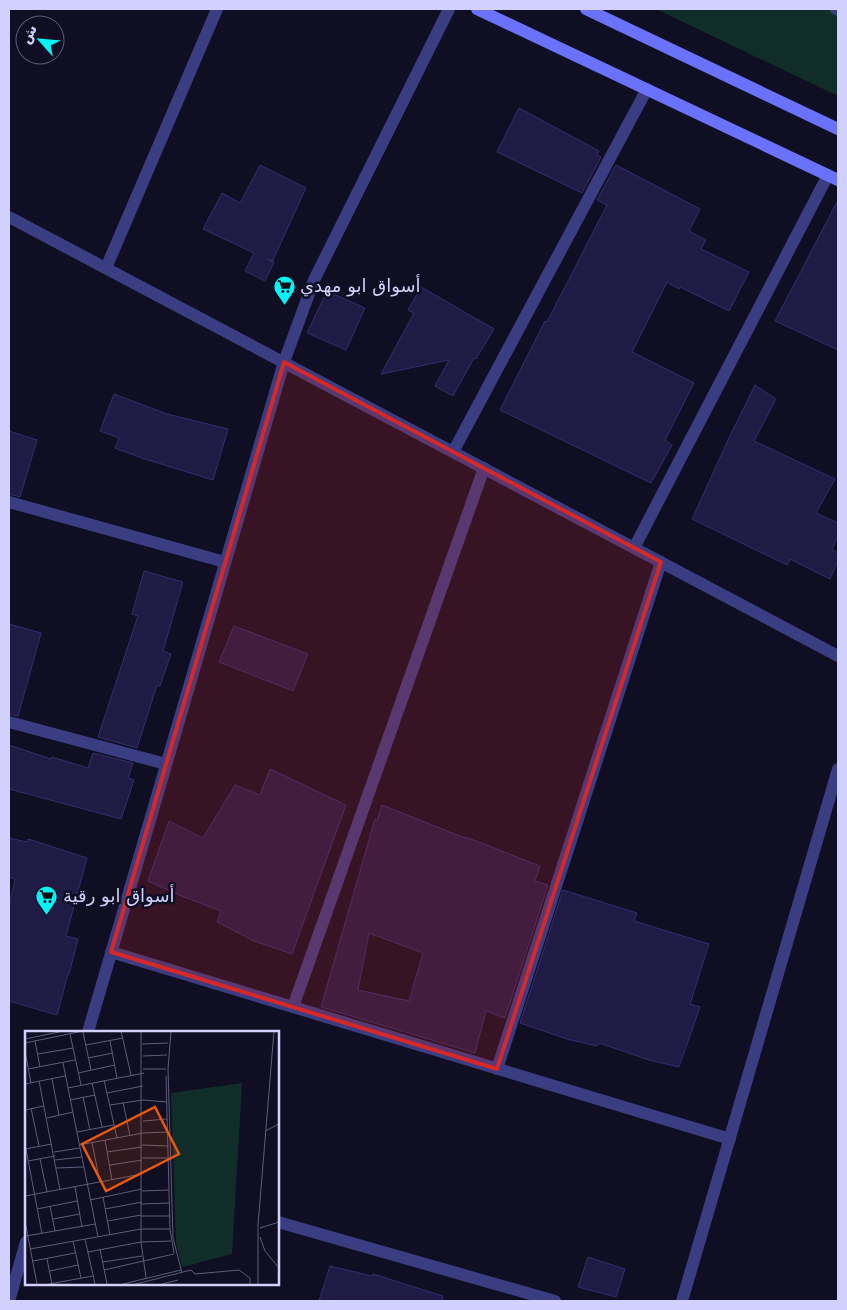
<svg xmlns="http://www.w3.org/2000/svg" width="847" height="1310" font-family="'DejaVu Sans','Noto Naskh Arabic',sans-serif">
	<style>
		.green { fill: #112d2a }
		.building { fill: #201b44; stroke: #352d6f; fill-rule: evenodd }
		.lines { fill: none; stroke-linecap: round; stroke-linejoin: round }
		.lane { stroke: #3a3d81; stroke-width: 12 }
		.street { stroke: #3a3d81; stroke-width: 12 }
		.secondary { stroke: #6a72fc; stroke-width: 12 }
		.marked { fill: #d62828; fill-opacity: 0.2; stroke: #d62828; stroke-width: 4; stroke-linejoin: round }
		.labels { text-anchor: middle; stroke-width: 5; stroke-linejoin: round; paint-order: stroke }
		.poi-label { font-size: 18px; fill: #d2d1fe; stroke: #100e23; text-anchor: start }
		.inset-road { fill: none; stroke: #5e5c7b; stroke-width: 1 }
		.view { fill: #e8590c; fill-opacity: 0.15; stroke: #e8590c; stroke-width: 2.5 }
		.inset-edge { fill: none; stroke: #d2d1fe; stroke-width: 2.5 }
	</style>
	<rect width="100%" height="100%" fill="#100e23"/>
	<polygon class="green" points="656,9 838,9 838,96"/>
	<g class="building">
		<polygon points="519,108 599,151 597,155 601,157 582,193 497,152"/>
		<polygon points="260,165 306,188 272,262 268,259 274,262 265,281 245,271 254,253 203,229 222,193 240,203"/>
		<polygon points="616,165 700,209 689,231 706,240 701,249 749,272 729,311 680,287 679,289 667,282 632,352 694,383 665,440 672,445 651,483 500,410 545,321 547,322 607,205 597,200"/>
		<polygon points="838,200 838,350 775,321"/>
		<polygon points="421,287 494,329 476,359 474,358 453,396 435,386 449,360 381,374 414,313 408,310"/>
		<polygon points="327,291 365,308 346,350 307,333"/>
		<polygon points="755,385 776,399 754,441 835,479 816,513 838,523 838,535 832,550 838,553 838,560 830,579 790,559 787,565 692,519 729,438"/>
		<polygon points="114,394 167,414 228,429 213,480 142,458 115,448 119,438 100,431"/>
		<polygon points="9,431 37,440 20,497 9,494"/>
		<polygon points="144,571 183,582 163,651 171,654 160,686 157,685 137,748 98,737 138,616 132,614"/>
		<polygon points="9,624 41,633 18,716 9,714"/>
		<polygon points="234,626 308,654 293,691 219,662"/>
		<polygon points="9,745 51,759 52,757 88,768 93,753 133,763 128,778 134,780 121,819 9,789"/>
		<polygon points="270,769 346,805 292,954 254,941 217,922 221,911 179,895 148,881 169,821 203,838 235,785 260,795"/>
		<path d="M382 805 465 838 466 837 540 866 535 881 548 885 505 1018 486 1011 475 1053 321 1007 375 819 377 820ZM369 933 423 953 409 1001 358 990Z"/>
		<polygon points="9,838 27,842 28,839 87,858 66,936 78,939 69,974 68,974 57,1015 9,1001 9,907 15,879 9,877"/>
		<polygon points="563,890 637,913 634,921 709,944 690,1004 700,1007 679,1067 649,1060 599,1043 597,1046 567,1039 520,1023"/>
		<polygon points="588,1257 625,1269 616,1297 578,1287"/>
		<polygon points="330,1266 372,1276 373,1274 443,1296 442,1301 319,1301"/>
	</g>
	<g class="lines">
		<polyline class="lane" points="836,9 838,10"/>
		<g class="street">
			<polyline points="9,217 838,656"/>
			<polyline points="106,268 217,9"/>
			<polyline points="453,452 647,89"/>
			<polyline points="9,502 225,562"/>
			<polyline points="634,548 828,175"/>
			<polyline points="9,722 166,764"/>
			<polyline points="111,952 730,1139"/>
			<polyline points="293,1007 484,468"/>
			<polyline points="88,1032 284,362 314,280 449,9"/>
			<polyline points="497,1069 661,562"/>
			<polyline points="278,1222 555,1301"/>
			<polyline points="9,1301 26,1242"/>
			<polyline points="682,1301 838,769"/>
		</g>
		<g class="secondary">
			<polyline points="477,9 838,180"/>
			<polyline points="586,9 838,129"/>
		</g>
	</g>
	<path class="marked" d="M284 362 661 562 497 1069 111 952Z"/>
	<defs>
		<symbol id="supermarket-pin" viewBox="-11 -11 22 30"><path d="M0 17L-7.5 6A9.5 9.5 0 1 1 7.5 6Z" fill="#04f3f7" stroke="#100e23"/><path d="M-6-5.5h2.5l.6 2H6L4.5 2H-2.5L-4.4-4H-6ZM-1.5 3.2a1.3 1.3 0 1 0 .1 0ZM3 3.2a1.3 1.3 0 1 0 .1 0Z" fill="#111"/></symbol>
	</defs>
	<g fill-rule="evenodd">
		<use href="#supermarket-pin" x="272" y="274" width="25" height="34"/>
		<use href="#supermarket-pin" x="34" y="884" width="25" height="34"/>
	</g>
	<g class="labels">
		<g class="poi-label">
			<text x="300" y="292">أسواق ابو مهدي</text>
			<text x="63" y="902">أسواق ابو رقية</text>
		</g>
	</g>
	<g transform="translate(25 1031)">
		<rect width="254" height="254" fill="#100e23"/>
		<path d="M217 52 207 223 157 236 151 212 146 62Z" fill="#112d2a"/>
		<path class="inset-road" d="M96 0 106 44M116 0V211L121 247M146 0 143 38 148 207 157 242M58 1 66 39M45 3 56 54M0 8 39 0M10 10 15 36M85 10 92 47M0 12 58 0M117 13 143 12M61 14 98 7M0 20 6 52M13 23 48 17M118 25 142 24M63 27 88 22M38 32 73 206M3 38 50 29M118 38H141M53 42 90 34M141 45 145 198 149 222M27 48 34 84M79 49 92 107M14 50 35 159M67 52 77 96M0 53 40 45M43 57 119 42M82 62 118 55M58 66 65 99M45 69 70 64M98 71 105 105M85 74 118 69 142 71M6 77 14 115M0 79 19 75M22 87 48 81M118 90 142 88M240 100 254 93M52 101 89 94M80 109 87 149M67 112 75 151M54 114 118 102 143 101M117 114 143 115M0 118 27 113M1 118 17 203M29 121 55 117M82 121 117 116M117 127H143M15 128 22 161M30 129 57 126M3 130 30 125M85 134 117 129M31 137 59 136M50 156 57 196M117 160 144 159M0 165 117 143M78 166 85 204M65 169 117 158M116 173 145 172M25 175 30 200M12 178 52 170M80 178 117 171M116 185H145M28 188 55 183M0 190 12 253M83 190 116 184M235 197 254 191M1 205 70 193M235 206 240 220 254 237M60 208 70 253M48 210 56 247M5 218 116 198H145M75 218 82 253M63 221 116 211 146 210M22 228 27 253M8 230 50 222M78 231 117 225M79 239 149 223M25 240 53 234M24 253 68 245M98 253 156 239M111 253 166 239 170 243 214 239 225 247V253M137 253 153 249M233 253V194L249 0"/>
		<path class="view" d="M130 76 154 123 81 160 57 113Z"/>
		<rect width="254" height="254" class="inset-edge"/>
	</g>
	<rect width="847" height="1310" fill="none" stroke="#d2d1fe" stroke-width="20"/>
	<g transform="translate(40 40) rotate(297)"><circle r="24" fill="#100e23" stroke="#5e5c7b"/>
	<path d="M0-4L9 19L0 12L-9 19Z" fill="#04f3f7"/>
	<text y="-8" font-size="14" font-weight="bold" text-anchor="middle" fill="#d2d1fe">ش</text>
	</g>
</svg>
